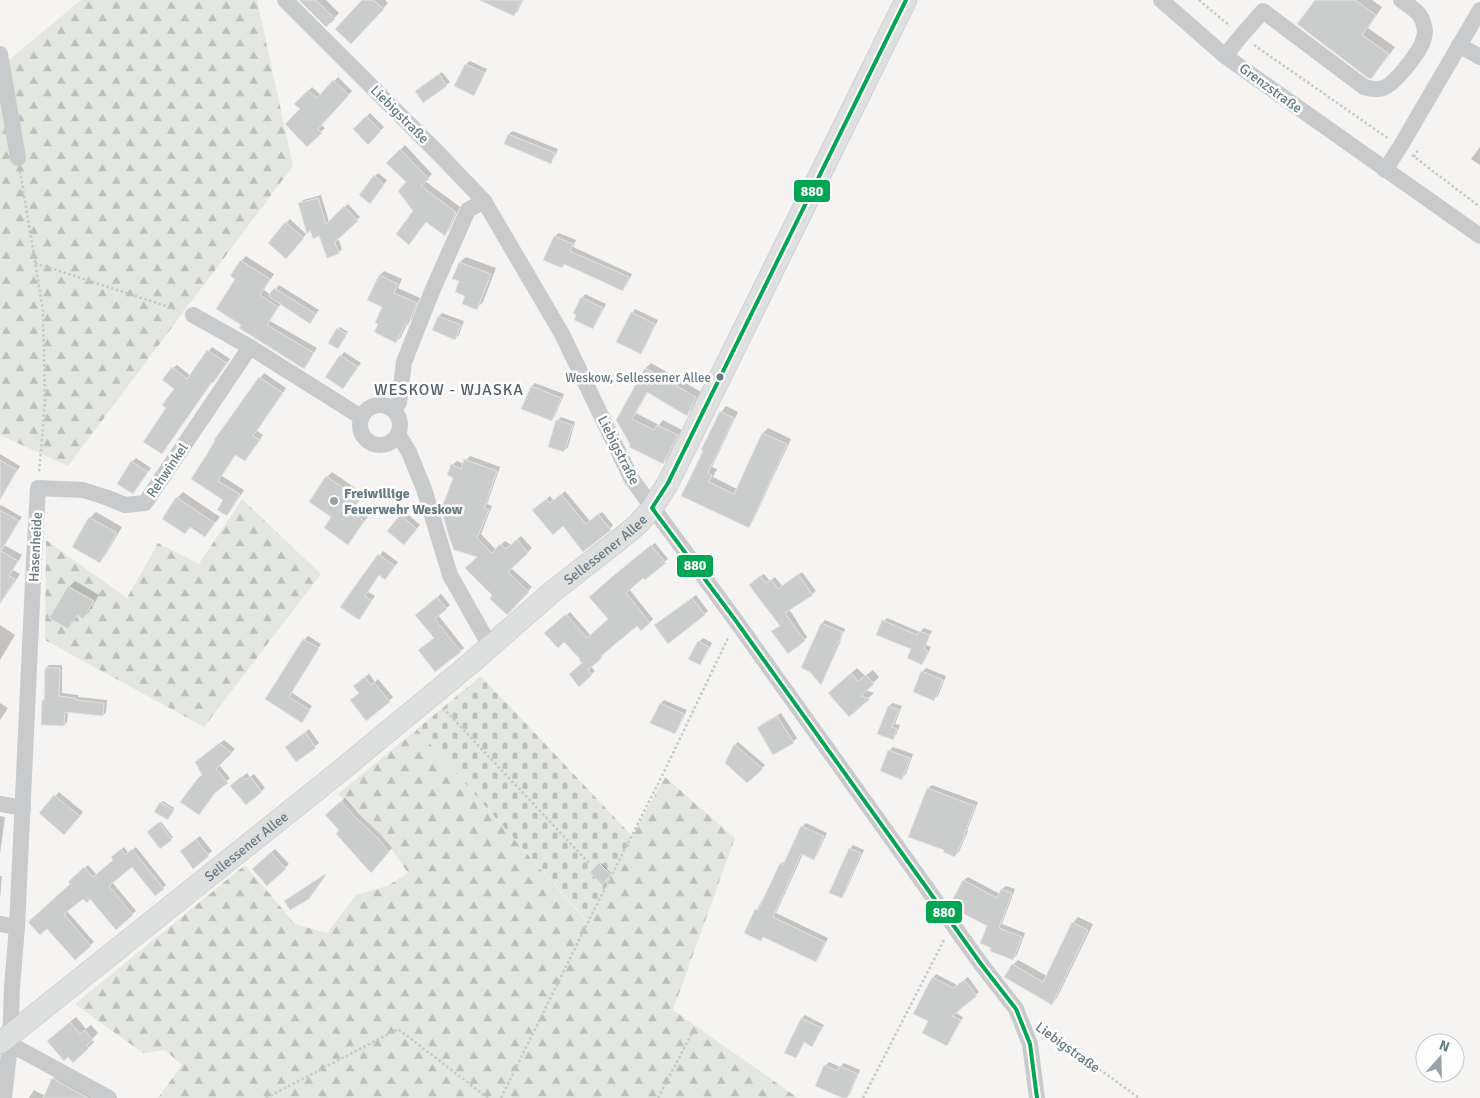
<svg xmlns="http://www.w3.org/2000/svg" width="1480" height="1098" font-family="Signika,sans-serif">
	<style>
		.forest { fill: url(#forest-firs) }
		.cemetery { fill: url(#cemetery-stones) }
		.shadow { fill: #0003 }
		.building { fill: #cbcccc; stroke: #e4e4e3 }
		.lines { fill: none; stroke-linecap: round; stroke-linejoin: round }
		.major-casing { stroke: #d1d1d1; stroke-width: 23 }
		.path { stroke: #c7c8c8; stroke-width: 2.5; stroke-dasharray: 2.5 2.5; stroke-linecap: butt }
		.minor { stroke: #c9cacb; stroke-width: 16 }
		.major { stroke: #dedfdf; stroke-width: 21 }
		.bus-1-casing { stroke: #fff; stroke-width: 8 }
		.bus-1 { stroke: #00a651; stroke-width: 4 }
		.bus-dot { fill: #657a83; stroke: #fff; stroke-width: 2 }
		.poi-dot { fill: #97a5aa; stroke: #fff; stroke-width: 2 }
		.labels { text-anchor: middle; stroke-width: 5; stroke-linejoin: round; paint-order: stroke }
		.bus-label { font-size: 13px; fill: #657a83; stroke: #fff; text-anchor: end }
		.street-label { font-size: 14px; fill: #657a83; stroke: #fff }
		.poi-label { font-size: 14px; font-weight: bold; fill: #657a83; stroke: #fff; text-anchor: start }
		.quarter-label { font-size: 16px; letter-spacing: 1px; fill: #536268; stroke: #fff }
		.line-badge { stroke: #fff; stroke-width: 2 }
		.badge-label { font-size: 14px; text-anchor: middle; font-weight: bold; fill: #fff }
	</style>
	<defs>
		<pattern id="forest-firs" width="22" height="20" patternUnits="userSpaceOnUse" patternTransform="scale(1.25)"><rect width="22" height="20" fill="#e4e6e0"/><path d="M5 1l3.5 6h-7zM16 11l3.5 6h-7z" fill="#bcbfbb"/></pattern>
		<pattern id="cemetery-stones" width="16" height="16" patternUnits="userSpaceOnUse" patternTransform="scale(1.25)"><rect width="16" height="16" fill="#e4e6e0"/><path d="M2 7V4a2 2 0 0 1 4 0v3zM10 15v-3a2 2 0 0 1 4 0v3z" fill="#bcbfbb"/></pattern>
	</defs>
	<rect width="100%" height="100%" fill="#f5f4f3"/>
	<g class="forest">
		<polygon points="81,0 257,0 293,166 68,466 0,435 0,64 3,65"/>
		<polygon points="242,499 321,574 204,727 45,640 46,540 127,598 158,543 199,564"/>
		<polygon points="417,729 587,922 632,836 665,777 735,838 673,1010 798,1098 158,1098 182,1065 165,1050 143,1053 75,1004 245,865 295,924 327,933 356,895 387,886 408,873 383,837 338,794"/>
	</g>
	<polygon class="cemetery" points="481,676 632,836 588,922 417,729"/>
	<g class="shadow">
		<polygon points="301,0 326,0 339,13 326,26"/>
		<polygon points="363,0 385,0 388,3 357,37"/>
		<polygon points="485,0 523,0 518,11 514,15"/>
		<polygon points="1316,0 1372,0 1382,7 1368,28 1395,47 1378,70 1371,77"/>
		<polygon points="470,61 487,69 477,90 473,94 455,85 466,64"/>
		<polygon points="442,72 450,82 424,102 419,88"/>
		<polygon points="338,77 352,91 321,124 325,128 307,145 302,109 296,104 312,87 321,95"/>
		<polygon points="370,113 384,127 368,143 354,129"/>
		<polygon points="513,131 558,149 554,158 551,162 506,143 509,134"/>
		<polygon points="405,145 432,174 425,181 460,207 449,230 445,234 415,211 407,182 388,163"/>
		<polygon points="1480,147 1480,165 1471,159"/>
		<polygon points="378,173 387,180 373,199 375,176"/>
		<polygon points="321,195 329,222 348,204 360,217 338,238 342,249 338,253 320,235 299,204 303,200"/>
		<polygon points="290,219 306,234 290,253 286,223"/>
		<polygon points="559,233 576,240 573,247 632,274 626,286 623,289 566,263 562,267 545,259 555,236"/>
		<polygon points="246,256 274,274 264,290 271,295 279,285 319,310 310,322 281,303 270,321 317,348 308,363 304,368 241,327 237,279 241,261"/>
		<polygon points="466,257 496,268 483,302 477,308 466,296 461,281 460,262"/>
		<polygon points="384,271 402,279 398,288 420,298 412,319 407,324 401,337 396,342 384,307 380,275"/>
		<polygon points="585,294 606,304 596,324 593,327 582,298"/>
		<polygon points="635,309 658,320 644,349 641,352 632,313"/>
		<polygon points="442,313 464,321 459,335 455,339 439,316"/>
		<polygon points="340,327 348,332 339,346 330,342"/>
		<polygon points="212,347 230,359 217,378 213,382 212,381 168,407 175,388 173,368 177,365 191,376"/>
		<polygon points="344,352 361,363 343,388 341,356"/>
		<polygon points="651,363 701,392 692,409 687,414 648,392 636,413 659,425 663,420 682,430 668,458 663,463 618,420 646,368"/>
		<polygon points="264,373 286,388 257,431 263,435 249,455 245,460 236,454 222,476 244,490 231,510 226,515 225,500 193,479 216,440"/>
		<polygon points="535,383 564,394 555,416 551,420 532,386"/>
		<polygon points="726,406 738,412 712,467 717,469 713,477 737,489 763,433 768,428 791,439 753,521 748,526 683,495 705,451 721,412"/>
		<polygon points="561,417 575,422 568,447 564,451 557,421"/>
		<polygon points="0,454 20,466 5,491 2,495 0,494"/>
		<polygon points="470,456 500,467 487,504 492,506 481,534 496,550 505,541 511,545 521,536 532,548 511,568 532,587 507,613 493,595 479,556 455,477 452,465 457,461 464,464 466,460"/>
		<polygon points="136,458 151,468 133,493 132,462"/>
		<polygon points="332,472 364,494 355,506 369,515 353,538 348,543 333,517 327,477"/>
		<polygon points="565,491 590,521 602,512 613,525 610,529 563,524 538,507 550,496 554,501"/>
		<polygon points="183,492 220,517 205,535 192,526 185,533 177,498"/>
		<polygon points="1,505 22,517 4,545 22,555 13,570 20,574 0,604 0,506"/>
		<polygon points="96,512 122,527 105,556 99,562 90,518"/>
		<polygon points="405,512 420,525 407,540 388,531"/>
		<polygon points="655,543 668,559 643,577 629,589 653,619 649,623 637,624 604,652 605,653 591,666 595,671 579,685 583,663 582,659 565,640 550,630 570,612 591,636 610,619 618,572"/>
		<polygon points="383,551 398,562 389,574 379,574 368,592 375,596 362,615 342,607"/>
		<polygon points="802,572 816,591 789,609 807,637 804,640 777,628 781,625 754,581 764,574 770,581 775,577 782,586"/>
		<polygon points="75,581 99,595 89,612 83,618 78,615 68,628 51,617 69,587"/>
		<polygon points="441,594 450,605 438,615 464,648 436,670 436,637 420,611"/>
		<polygon points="696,595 708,611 704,614 655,625"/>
		<polygon points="887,618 920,632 924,628 932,631 926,645 931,647 925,660 922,664 912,649 884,621"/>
		<polygon points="825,620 845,629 840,641 841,641 823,680 821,683 811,671 803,668 822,623"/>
		<polygon points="0,625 15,635 0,660"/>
		<polygon points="308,636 321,644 291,692 312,706 305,717 267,699 304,640"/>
		<polygon points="703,638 712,643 703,660 699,664 699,642"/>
		<polygon points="49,665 62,665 62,693 78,695 78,697 107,700 106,712 103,715 68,711 67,722 64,725 45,699 46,668"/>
		<polygon points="857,668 865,676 873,670 879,677 866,690 874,693 849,715 835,687"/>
		<polygon points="926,668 946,676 938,696 934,699 922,672"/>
		<polygon points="369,674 375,682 378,679 393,697 389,701 360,693 358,682"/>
		<polygon points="664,700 687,710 678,729 674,733 661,703"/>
		<polygon points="0,703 8,708 0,720"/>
		<polygon points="893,703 902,706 895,724 900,725 896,735 893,738 889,706"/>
		<polygon points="781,713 797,738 793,742 758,728 762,724"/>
		<polygon points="309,729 319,743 297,760 287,747"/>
		<polygon points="224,740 235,749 219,765 230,778 217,790 203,775 201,759"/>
		<polygon points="738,742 765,765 747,781 726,763 735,745"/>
		<polygon points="893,747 913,754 906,774 902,778 889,751"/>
		<polygon points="247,773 250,777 254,774 265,788 246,803 236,782"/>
		<polygon points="932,785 978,802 967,831 968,831 959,852 955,856 945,849 910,836 928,788"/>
		<polygon points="59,792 83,812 68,829 40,813"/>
		<polygon points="345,798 358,813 381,835 392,848 374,868 340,830 330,811"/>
		<polygon points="163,801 174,808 169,817 156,811"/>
		<polygon points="0,816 5,817 0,854"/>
		<polygon points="161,822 173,837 161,847 149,832"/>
		<polygon points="806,823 827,833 817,855 813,858 803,854 776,913 828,938 819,957 815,960 764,936 761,940 745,932 781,864 785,860 786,861 802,827"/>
		<polygon points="200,836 212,851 193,867 185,848"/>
		<polygon points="853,845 864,850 845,893 841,896 850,849"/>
		<polygon points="124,847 128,853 136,847 166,885 155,894 133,866 112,882 136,911 116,928 91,898 83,897 66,910 94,942 75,959 47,927 71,884 70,882 88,865 97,875 114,860 116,854"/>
		<polygon points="275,849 289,864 267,884 257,865"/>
		<polygon points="601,863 611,873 602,883 592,872"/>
		<polygon points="0,876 2,876 0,899"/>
		<polygon points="968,877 1000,894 1002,889 1006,886 1015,889 1002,924 1025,933 1017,955 1013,959 993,947 988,925 952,903 964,880"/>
		<polygon points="1078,917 1093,924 1057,998 1052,1003 1013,965 1018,960 1047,976 1073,923"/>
		<polygon points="936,974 957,985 968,977 979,992 954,1012 963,1017 950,1041 947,1044 933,978"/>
		<polygon points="805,1015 824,1025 815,1042 812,1045 805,1041 799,1053 796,1056 786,1052 802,1018"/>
		<polygon points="76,1017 86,1029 91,1025 98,1033 92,1039 94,1042 88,1048 54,1035"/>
		<polygon points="829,1062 840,1067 844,1063 860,1070 850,1094 846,1098 825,1066"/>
		<polygon points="57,1075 92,1096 91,1098 29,1098 34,1090 45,1096 53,1079"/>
	</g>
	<g class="building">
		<polygon points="299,0 316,0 335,19 326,27"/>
		<polygon points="362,0 373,0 384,9 351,44 335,29"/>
		<polygon points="479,0 522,0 514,16"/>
		<polygon points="1315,0 1355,0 1376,15 1362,35 1389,54 1371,79 1368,78 1297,24"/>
		<polygon points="465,64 485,73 474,96 454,86"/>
		<polygon points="439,74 447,86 423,103 415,91"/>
		<polygon points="333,80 349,95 318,129 322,133 307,147 285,124 300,109 294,104 308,90 317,98"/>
		<polygon points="366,116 381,131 368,145 353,129"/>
		<polygon points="508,134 555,153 551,164 504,144"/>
		<polygon points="400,149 429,179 421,186 456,212 445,236 426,222 409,245 396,234 413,211 398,191 406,182 386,163"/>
		<polygon points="374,175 384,185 370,204 359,195"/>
		<polygon points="318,198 326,224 344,206 358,221 335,242 339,254 327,258 319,236 313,239 310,230 307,234 298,203"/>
		<polygon points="285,222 304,238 286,259 268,243"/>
		<polygon points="554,236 573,244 570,251 629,277 623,291 564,264 562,268 543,260"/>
		<polygon points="240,260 270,279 260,295 278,307 267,325 314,353 304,369 239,328 241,325 216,309 235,279 230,276"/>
		<polygon points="459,262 491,274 477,310 462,304 465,296 455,292 459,281 452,279"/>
		<polygon points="379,275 398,284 394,293 417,303 408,325 405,324 396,343 374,332 378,324 375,323 382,307 367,300"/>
		<polygon points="274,288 316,314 310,324 268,296"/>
		<polygon points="581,297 603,308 593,329 574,320 576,315 573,313"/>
		<polygon points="631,312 655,324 641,354 616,342"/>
		<polygon points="438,316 461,325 455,340 432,330"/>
		<polygon points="337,328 347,334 338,349 328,343"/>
		<polygon points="207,350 227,363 213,383 212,382 162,454 143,442 166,408 162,405 174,389 162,380 172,367 187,379"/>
		<polygon points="340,355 358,367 343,389 325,377"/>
		<polygon points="645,368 696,397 687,416 647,392 632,419 654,430 657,425 678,435 663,464 629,447 630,444 616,420"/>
		<polygon points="259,377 283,393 253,436 260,440 245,461 235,455 218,481 240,494 227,516 217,510 223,500 191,479 215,441 214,440"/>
		<polygon points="531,386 561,398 552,421 521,409"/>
		<polygon points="720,411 734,418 708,473 712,475 709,482 734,494 762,433 787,444 749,528 681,496 703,451 701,450"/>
		<polygon points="556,420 573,425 564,452 548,447"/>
		<polygon points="464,459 497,471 484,508 489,510 477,538 492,553 500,544 506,549 517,539 528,553 508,572 529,592 507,615 490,599 492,595 465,568 477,557 454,550 450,540 441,510 453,478 447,475 451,464 461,469"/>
		<polygon points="0,460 17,470 0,500"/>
		<polygon points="131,461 148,472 133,494 117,484"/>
		<polygon points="326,476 360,499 351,512 364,521 348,545 324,528 331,517 309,502"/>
		<polygon points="561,494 586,524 598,514 611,530 583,552 563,526 553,535 532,510 546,499 550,503"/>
		<polygon points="176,497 215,523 205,537 190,527 185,534 162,519"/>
		<polygon points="0,510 19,521 1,551 18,561 9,576 15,579 0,604"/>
		<polygon points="400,515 417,529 404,545 387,531"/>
		<polygon points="89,517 117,533 100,563 72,547"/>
		<polygon points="651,545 666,563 645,580 643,578 626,593 650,623 641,631 637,626 601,656 602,658 588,670 592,675 579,687 569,674 582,663 579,660 580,659 564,642 558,648 544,633 566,614 587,638 608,619 589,597 613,576"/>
		<polygon points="378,554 395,566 385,580 379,575 365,596 372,601 359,620 340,607"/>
		<polygon points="798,574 813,595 785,613 805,641 788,654 771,631 780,626 749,585 760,576 766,583 771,579 778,589"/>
		<polygon points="68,586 94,601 83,619 77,615 68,629 49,618"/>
		<polygon points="437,597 447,609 435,619 461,652 435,672 418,650 434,638 415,615"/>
		<polygon points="692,598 705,615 668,644 654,625"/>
		<polygon points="882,620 917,635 919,631 930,635 924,649 928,651 922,665 907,658 911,649 876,635"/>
		<polygon points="821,623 843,632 838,644 839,645 821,685 810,672 801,668"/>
		<polygon points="303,639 319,648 289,697 310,710 302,723 265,699"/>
		<polygon points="698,641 709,647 700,665 688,659"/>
		<polygon points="45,668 60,668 59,696 76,698 76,700 104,703 103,716 65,712 64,726 41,725 42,700 44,700"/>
		<polygon points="921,671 943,680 934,701 913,692"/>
		<polygon points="851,673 858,681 866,675 874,684 861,696 870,699 849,717 828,693"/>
		<polygon points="365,677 371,685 374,682 390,702 366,721 350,700 359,693 353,686"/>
		<polygon points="660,703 684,714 675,734 650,723"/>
		<polygon points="888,706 899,710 892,727 897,729 893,740 877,734"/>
		<polygon points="777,716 794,743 773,755 757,728"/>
		<polygon points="305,732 316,748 296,762 285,747"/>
		<polygon points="219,743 232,753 216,769 228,783 215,793 199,815 180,802 198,778 202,775 195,762"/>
		<polygon points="734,744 763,769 747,783 725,763"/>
		<polygon points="888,750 910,758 902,780 880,771"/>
		<polygon points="242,776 246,780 250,776 262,792 246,805 230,786"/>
		<polygon points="927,788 975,806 964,835 965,835 955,857 943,852 944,850 908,837"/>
		<polygon points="54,795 80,816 64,835 39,813"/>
		<polygon points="341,801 354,816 378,838 389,852 371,873 336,834 339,830 325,815"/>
		<polygon points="160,802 174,810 168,820 154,812"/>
		<polygon points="159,822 172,840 160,849 147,832"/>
		<polygon points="801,826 824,836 814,860 801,854 773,917 825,942 816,962 763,937 761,941 744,933 755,909 758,910 780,863 783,865"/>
		<polygon points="196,839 209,856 193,869 180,851"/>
		<polygon points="849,848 861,853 842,898 829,893"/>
		<polygon points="121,849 125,855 132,849 164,889 155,896 132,867 109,886 133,915 116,930 90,899 87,903 83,899 64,914 91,946 75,960 47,929 40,935 28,922 70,884 68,882 84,867 93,877 113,860 111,857"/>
		<polygon points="271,852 286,869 267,886 252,869"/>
		<polygon points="599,863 611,875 602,885 590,872"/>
		<polygon points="325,874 326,875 309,899 290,910 284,901"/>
		<polygon points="963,880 997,898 1001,889 1012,893 999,928 1022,937 1013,960 990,951 991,948 980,943 987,926 953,908 950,904"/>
		<polygon points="1072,922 1088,930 1052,1005 1004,977 1012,964 1043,982"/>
		<polygon points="932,977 953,988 964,980 977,996 952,1016 961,1020 947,1046 922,1033 928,1021 913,1014"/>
		<polygon points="801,1018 822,1028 812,1047 804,1042 796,1058 784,1053"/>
		<polygon points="70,1022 80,1034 85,1030 93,1040 87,1045 89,1048 73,1063 68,1057 64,1061 47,1041"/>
		<polygon points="824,1065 837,1071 840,1066 858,1074 847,1098 842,1098 815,1086"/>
		<polygon points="52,1078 88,1098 43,1098"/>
	</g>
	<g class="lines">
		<defs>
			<g id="major">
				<path id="s1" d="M0 1043 334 776 471 663 552 592 620 539 638 524 652 508 668 483 906 0"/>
			</g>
		</defs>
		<use href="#major" class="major-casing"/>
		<g class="path">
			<polyline points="1199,0 1230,26"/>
			<polyline points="1254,45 1389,139"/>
			<polyline points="1412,155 1480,207"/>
			<polyline points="1414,157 1419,148"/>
			<polyline points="20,171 43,310 45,401 39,474"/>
			<polyline points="35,263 178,310"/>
			<polyline points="443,708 589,863"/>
			<polyline points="1039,1025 1139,1098"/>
			<polyline points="266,1098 398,1029 488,1098"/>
			<polyline points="501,1098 588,922 663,774 729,636"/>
			<polyline points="658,1098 692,1033"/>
			<polyline points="863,1098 944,940"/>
		</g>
		<g class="minor">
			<polyline points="285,0 440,155 484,201 562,334 631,478 736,621 981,964 1016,1009 1030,1044 1037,1098"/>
			<polyline points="1161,0 1225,56 1480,236"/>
			<polyline points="1459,45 1480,57"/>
			<polyline points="0,54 18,158"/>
			<path d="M1225 56 1241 36 1263 11 1364 87C1371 89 1376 90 1383 88 1395 84 1422 50 1424 37 1425 34 1425 29 1424 26 1422 13 1411 7 1401 0"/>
			<polyline points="1385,170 1400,147 1480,10"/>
			<polyline points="193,315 250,347"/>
			<circle cx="380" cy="425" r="20"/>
			<polyline points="391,408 399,403 404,362 433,289 468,210 484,201"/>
			<polyline points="398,434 409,452 424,489 450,575 490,646"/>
			<polyline points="0,804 23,808"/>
			<polyline points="0,924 17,927"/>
			<polyline points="10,1044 109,1098"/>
			<polyline points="4,1098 10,1044 12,987 17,927 33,581 38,488 83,490 108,498 125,505 145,503 250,347 361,417"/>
		</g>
		<use href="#major" class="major"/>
		<defs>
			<polyline id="bus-1" points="906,0 668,483 652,508 736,621 981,964 1016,1009 1030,1044 1037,1098"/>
		</defs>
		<use href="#bus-1" class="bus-1-casing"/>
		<use href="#bus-1" class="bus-1"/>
	</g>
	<circle class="bus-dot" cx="720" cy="377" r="4.5"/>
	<circle class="poi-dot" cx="334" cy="501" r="5"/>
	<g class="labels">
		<g class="bus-label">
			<text x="711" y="382">Weskow, Sellessener Allee</text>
		</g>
		<g class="street-label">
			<text transform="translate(1271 88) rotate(36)" y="5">Grenzstraße</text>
			<text transform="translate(400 114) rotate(45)" y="5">Liebigstraße</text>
			<text transform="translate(619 450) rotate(63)" y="5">Liebigstraße</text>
			<text transform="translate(167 470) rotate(-56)" y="5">Rehwinkel</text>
			<text transform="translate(35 547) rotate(-87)" y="5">Hasenheide</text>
			<text dy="5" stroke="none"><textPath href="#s1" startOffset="781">Sellessener Allee</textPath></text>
			<text dy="5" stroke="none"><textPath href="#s1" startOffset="315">Sellessener Allee</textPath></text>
			<text transform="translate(1068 1047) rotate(36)" y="5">Liebigstraße</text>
		</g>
		<g class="poi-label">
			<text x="344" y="498">Freiwillige<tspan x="344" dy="16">Feuerwehr Weskow</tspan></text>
		</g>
		<g class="quarter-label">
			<text x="449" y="395">WESKOW - WJASKA</text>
		</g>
	</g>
	<g class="line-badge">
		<rect x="793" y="179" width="38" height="24" rx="5" fill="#00a651"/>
		<rect x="676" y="554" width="38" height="24" rx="5" fill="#00a651"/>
		<rect x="925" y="900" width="38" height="24" rx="5" fill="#00a651"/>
	</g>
	<g class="badge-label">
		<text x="812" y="196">880</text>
		<text x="695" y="570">880</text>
		<text x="944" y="917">880</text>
	</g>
	<g transform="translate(1440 1058) rotate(20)"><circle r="24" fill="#ffffff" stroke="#c1cacd"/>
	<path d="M0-4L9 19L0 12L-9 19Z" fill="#97a5aa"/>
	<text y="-8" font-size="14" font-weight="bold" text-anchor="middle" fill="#657a83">N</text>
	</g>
</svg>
